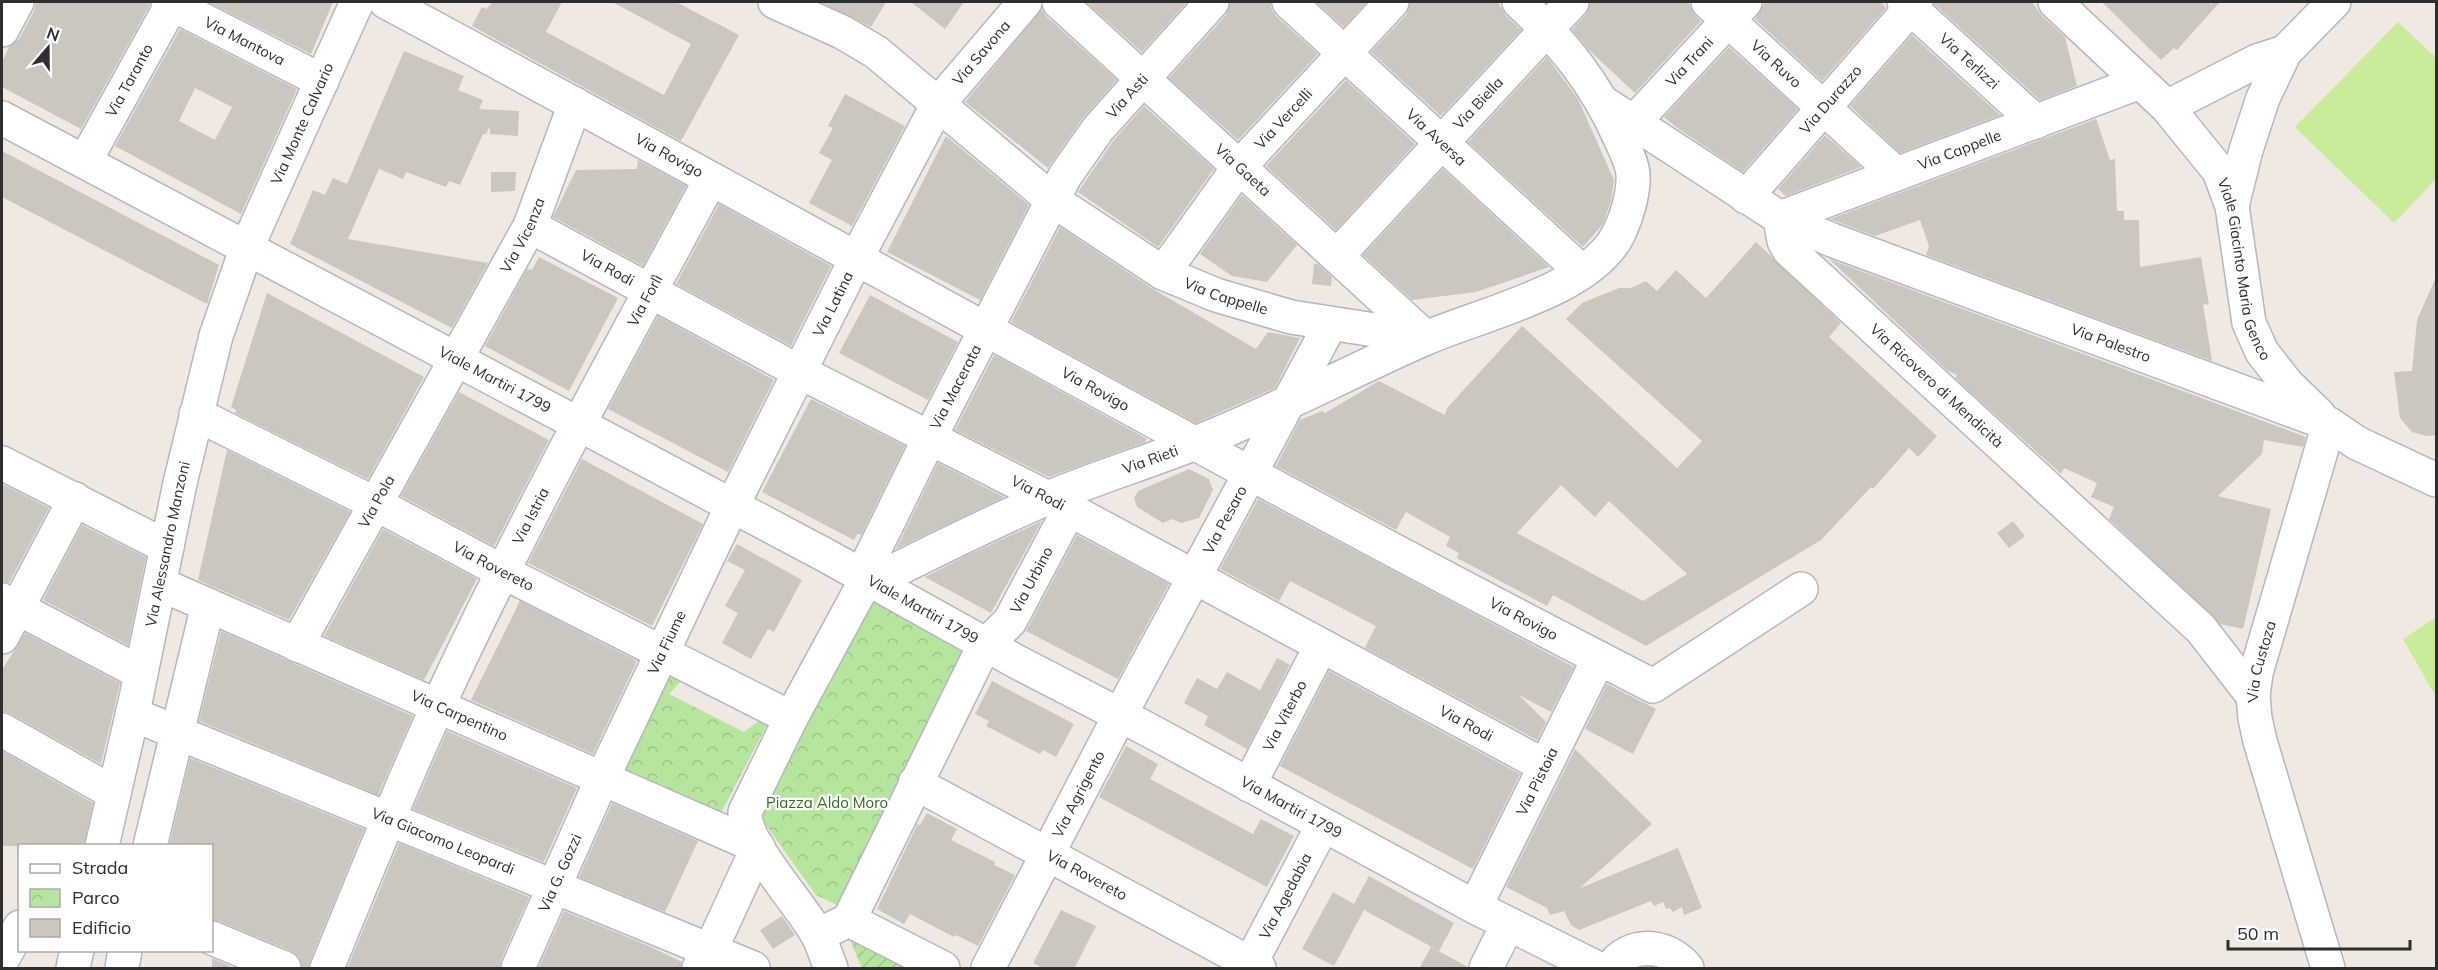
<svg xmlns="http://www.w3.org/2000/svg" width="2438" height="970" font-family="Mulish,sans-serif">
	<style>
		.park { fill: url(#park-crowns) }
		.garden { fill: url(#garden-furrows) }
		.pitch { fill: #c9ec9a }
		.building { fill: #cbc7bf; fill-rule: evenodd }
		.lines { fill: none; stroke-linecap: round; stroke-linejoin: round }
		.minor-casing { stroke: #b4b7c1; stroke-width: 36 }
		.minor { stroke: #fff; stroke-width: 33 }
		.labels { text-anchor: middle; stroke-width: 4.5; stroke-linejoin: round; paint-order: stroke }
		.street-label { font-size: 15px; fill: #2e2e2e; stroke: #fff }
		.park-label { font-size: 15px; fill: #2c6e1b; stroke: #fff }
	</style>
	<defs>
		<pattern id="park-crowns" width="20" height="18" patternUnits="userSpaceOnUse" patternTransform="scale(1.5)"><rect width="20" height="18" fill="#b6e59e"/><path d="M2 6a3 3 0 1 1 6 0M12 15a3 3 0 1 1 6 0" fill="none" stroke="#9dc588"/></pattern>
		<pattern id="garden-furrows" width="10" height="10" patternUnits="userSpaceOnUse" patternTransform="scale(1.5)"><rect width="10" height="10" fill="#b6e59e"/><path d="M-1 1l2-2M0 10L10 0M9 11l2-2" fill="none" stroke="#9dc588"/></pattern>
	</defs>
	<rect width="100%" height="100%" fill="#efe9e1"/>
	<g class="park">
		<polygon points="869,598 964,653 837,905 816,895 763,821 763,806"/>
		<polygon points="668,671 683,679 669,694 744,732 759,721 767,725 721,813 626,771"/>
	</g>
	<polygon class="garden" points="849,938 908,968 862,968"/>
	<g class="pitch">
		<polygon points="2398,22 2436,58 2436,179 2394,223 2295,127"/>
		<polygon points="2436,617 2436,697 2403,639"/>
	</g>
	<g class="building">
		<polygon points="36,2 150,2 150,5 81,129 2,87 2,62 9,47 19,39 34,11"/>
		<polygon points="208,2 333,2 311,54"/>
		<polygon points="492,2 562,2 546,32 664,95 691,44 612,2 676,2 739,35 681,141 472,26 482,7 487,9"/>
		<polygon points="820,2 886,2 871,27"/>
		<polygon points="911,2 964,2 945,29"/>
		<polygon points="1086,2 1187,2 1142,52"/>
		<polygon points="1230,2 1271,2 1271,8 1276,16 1318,54 1238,140 1169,78 1226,15"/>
		<polygon points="1316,2 1367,2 1344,27"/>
		<polygon points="1410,2 1498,2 1506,16 1521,30 1441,116 1371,52 1406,15"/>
		<polygon points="1590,2 1688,2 1695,15 1701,21 1635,93 1589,50 1572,30 1586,14"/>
		<polygon points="1765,2 1881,2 1886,8 1822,81 1755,19"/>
		<polygon points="1934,2 2032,2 2042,16 2065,37 2077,86 2040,100 1934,4"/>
		<polygon points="2102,2 2220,2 2177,50 2174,48 2161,60"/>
		<polygon points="1042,9 1046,16 1117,80 1083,118 1048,168 965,102"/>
		<path d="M180 29 297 89 241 214 115 146ZM195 88 232 107 215 140 179 121Z"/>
		<polygon points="1912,35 2000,115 1900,153 1850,106"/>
		<polygon points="1729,47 1798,109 1743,172 1676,127 1664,117"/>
		<polygon points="404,51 464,76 458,90 483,100 479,109 519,111 518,136 490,134 490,126 486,134 483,134 460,185 449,181 446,187 406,172 403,179 379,169 348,239 488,263 452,328 290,244 313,190 325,195 333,178 347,184"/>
		<polygon points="1547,57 1578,99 1614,180 1611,200 1603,224 1583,247 1468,142"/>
		<polygon points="1346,80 1415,144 1336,230 1266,166"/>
		<polygon points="845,94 905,126 852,226 809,203 832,160 819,153 833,128 828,126"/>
		<polygon points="1144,106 1214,169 1158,247 1078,192 1113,141"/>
		<polygon points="2096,119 2110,160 2115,159 2117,211 2124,211 2124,220 2139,220 2140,267 2201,257 2209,305 2203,304 2212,361 1926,255 1929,246 1920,220 1875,236 1830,219"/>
		<polygon points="1825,135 1861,167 1786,196 1778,189"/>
		<polygon points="946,136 1029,205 980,300 887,252"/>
		<polygon points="2,151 219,265 207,304 2,197"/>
		<polygon points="638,160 686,186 643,266 553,217 576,170 637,169"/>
		<polygon points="1443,169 1549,267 1476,292 1412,300 1363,255"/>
		<polygon points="491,172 516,172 515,191 491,192"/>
		<polygon points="1242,195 1297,245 1267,282 1232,276 1200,254"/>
		<polygon points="719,204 831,266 791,346 676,284"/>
		<polygon points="1060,227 1153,289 1256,349 1268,332 1300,338 1275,388 1196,423 1011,322"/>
		<path d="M1756 242 1841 323 1829 337 1937 436 1918 457 1909 448 1873 489 1871 487 1821 540 1646 646 1553 595 1547 606 1457 558 1459 553 1446 546 1450 537 1406 512 1396 530 1276 466 1300 420 1322 411 1325 413 1379 381 1445 415 1447 408 1522 326 1677 468 1702 441 1566 319 1582 303 1619 288H1631L1646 281 1657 291 1676 270 1706 298ZM1561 485 1595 517 1609 501 1687 574 1643 601 1517 533Z"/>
		<polygon points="539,257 618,298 569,391 485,346 527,269 532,270"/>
		<polygon points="1829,259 2306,437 2303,447 2264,440 2262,454 2218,496 2271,509 2243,629 2220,624 2109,519 2114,507 2091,497 2097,483 2064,468 2061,474 2060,473 1955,378 1957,375 1948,371"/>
		<polygon points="1314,264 1318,264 1332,277 1331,286 1312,284"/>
		<polygon points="2436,277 2436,435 2426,436 2412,432 2400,418 2394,372 2412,371 2417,320"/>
		<polygon points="267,293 424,377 368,479 235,413 236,410 231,407"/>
		<polygon points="870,295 958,342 928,400 839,353"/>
		<polygon points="658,316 774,380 728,472 608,409"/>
		<polygon points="994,355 1009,363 1147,439 1145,442 1049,477 955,430"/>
		<polygon points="459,392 549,440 494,546 401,496"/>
		<polygon points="811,399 905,446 861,535 858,533 854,540 762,492"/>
		<polygon points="227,450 350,512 289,620 198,580"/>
		<polygon points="582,459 703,524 652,626 528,563"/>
		<polygon points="938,463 1004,497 896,549"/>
		<polygon points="1189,469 1209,479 1213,490 1199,518 1181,523 1172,519 1163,523 1137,507 1134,498 1138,491"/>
		<polygon points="2,484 49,508 9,583 2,581"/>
		<polygon points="1258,499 1574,667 1551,712 1519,695 1546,722 1537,740 1365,648 1376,626 1290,581 1279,601 1220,569"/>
		<polygon points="1042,521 991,613 925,577 968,555"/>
		<polygon points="2013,521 2025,536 2009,548 1997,533"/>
		<polygon points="82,525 146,557 128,645 43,600"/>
		<polygon points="383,529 477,579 424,680 324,636"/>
		<polygon points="1077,535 1169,584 1118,679 1026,631"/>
		<polygon points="737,544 802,580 774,632 768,629 751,659 722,643 738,613 725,606 745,570 727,561"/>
		<polygon points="520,601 637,661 593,754 471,700"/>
		<polygon points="221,631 413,716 378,795 199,721"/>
		<polygon points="25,633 120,683 101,764 11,714 2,711 2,670"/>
		<polygon points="1277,658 1290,665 1247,749 1204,725 1208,716 1184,703 1197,678 1217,689 1227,672 1260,690"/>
		<polygon points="1329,671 1520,774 1473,869 1280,766"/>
		<polygon points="992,681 1074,724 1056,757 1043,750 1040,754 986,726 989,721 975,714"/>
		<polygon points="1607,684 1656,709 1633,754 1585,729"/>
		<polygon points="447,731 577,788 544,862 413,809"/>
		<polygon points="1126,746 1158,764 1150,779 1253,834 1261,819 1294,836 1267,887 1099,797"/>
		<polygon points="1575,749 1652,824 1580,888 1678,848 1702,908 1684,915 1682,907 1673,912 1670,908 1666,909 1663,902 1654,906 1651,901 1579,930 1571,925 1564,911 1550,915 1547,908 1506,887"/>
		<polygon points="2,751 93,803 84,846 2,846"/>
		<polygon points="190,758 364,829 310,961 309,969 302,969 299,957 291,951 219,921 212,920 212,846 169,846"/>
		<polygon points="612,803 698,841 665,912 579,877"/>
		<polygon points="927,813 957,829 951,840 995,862 994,865 1015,875 978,946 956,935 954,937 910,914 904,924 877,909 916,827 917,824 920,825"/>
		<polygon points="399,843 529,897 501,960 500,969 347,969"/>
		<polygon points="1369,876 1454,923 1439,951 1364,910 1334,966 1302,949 1333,892 1354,904"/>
		<polygon points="1061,910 1096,926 1074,969 1045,969 1033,963"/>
		<polygon points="564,911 649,946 682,962 681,969 538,969"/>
		<polygon points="782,916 795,935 773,949 760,930"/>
		<polygon points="1431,947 1468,967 1467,969 1419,969"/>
		<polygon points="212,958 236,969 212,969"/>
	</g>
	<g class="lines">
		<defs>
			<g id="minor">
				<path id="s1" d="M168 2 322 81"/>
				<path id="s2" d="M386 2C809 229 1226 467 1653 686L1801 589"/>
				<path id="s3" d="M775 2 842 32 876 52 1051 199 1163 273 1216 295 1291 317 1426 338"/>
				<path id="s4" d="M1059 2 1426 338"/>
				<path id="s5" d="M1289 2 1582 272"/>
				<path id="s6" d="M1708 2 1896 174"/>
				<path id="s7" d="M1904 2 2036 122"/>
				<path id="s8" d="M2055 2 2167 107 2219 171 2232 206 2249 323 2262 352 2287 384 2319 415"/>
				<polyline points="2,30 17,2"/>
				<path id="s9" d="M1604 103 1780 218 1832 240 2329 424 2357 443 2436 480"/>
				<polyline points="2167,107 2257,61 2285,52"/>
				<path id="s10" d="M2 118 825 555 1019 663 1145 728 1475 907 1597 968"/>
				<path id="s11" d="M1634 122 1745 2"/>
				<path id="s12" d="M85 161 173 2"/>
				<path id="s13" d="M1746 197 1916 2"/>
				<polyline points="2232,206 2246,150 2263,98 2285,52 2334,2"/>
				<path id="s14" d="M1780 218 1784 241 1789 250 2201 629 2253 696"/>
				<path id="s15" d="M1780 218 2140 82"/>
				<path id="s16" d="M530 226 798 371 1048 498 1545 766"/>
				<path id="s17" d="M1337 256 1572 2"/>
				<path id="s18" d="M1163 273 1239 167 1392 2"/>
				<path id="s19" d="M196 414 376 504 503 572 791 718"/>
				<polyline points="2,463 167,547"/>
				<path id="s20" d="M862 575 930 437 1065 176 1098 129 1212 2"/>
				<path id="s21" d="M873 581C931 553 988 523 1048 498 1095 478 1145 463 1193 444 1272 413 1347 373 1424 339 1480 314 1591 291 1619 233 1627 216 1634 193 1633 174 1632 162 1625 149 1620 138 1595 82 1563 43 1519 2"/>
				<path id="s22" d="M160 584 758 847 710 951 699 968"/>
				<polyline points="2,600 141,673"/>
				<polyline points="2,637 75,499"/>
				<path id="s23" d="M297 645 530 226 575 104"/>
				<path id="s24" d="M132 714 753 968"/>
				<polyline points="2,730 114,793"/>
				<path id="s25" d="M915 783 1259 968"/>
				<path id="s26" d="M1249 785 1321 646"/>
				<path id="s27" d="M102 846 136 698 180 483 216 336 247 247 357 2"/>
				<polyline points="150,846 208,605"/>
				<path id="s28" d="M1475 907 1599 658"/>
				<polyline points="849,920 943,968"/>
				<path id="s29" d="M818 935 849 920 980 654 986 645 1010 621 1069 510"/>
				<polyline points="212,938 284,968"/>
				<polyline points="2,960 20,927"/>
				<polyline points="73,968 77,950"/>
				<polyline points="122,968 125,950"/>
				<path id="s30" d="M327 968C363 881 398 792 438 706 521 526 617 353 711 179"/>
				<path id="s31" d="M518 968 602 779 732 506 857 257 938 104 1025 2"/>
				<path d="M831 968C826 957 823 944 817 934 801 904 743 843 745 812L791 718 867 578"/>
				<path id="s32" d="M988 968 1120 715 1330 325"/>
				<path id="s33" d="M1248 968 1323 825"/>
				<polyline points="1486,968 1508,924"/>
				<path d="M1611 968C1630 941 1666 943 1687 968"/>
				<path id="s34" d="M2328 968 2260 741 2255 718 2253 696 2256 673 2329 424"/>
			</g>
		</defs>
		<use href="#minor" class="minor-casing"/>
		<use href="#minor" class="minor"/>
	</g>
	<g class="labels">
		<g class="street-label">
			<text dy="5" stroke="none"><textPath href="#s1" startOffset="86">Via Mantova</textPath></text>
			<text dy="5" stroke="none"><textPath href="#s31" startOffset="1028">Via Savona</textPath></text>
			<text dy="5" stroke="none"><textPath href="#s11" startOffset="82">Via Trani</textPath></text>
			<text dy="5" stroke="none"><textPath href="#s7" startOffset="88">Via Terlizzi</textPath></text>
			<text dy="5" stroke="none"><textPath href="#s6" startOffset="92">Via Ruvo</textPath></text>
			<text dy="5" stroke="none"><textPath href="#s12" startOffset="92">Via Taranto</textPath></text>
			<text dy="5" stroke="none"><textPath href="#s20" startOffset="549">Via Asti</textPath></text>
			<text dy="5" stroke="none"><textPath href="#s13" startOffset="129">Via Durazzo</textPath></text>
			<text dy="5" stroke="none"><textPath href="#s17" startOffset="208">Via Biella</textPath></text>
			<text dy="5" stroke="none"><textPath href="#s18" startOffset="196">Via Vercelli</textPath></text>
			<text dy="5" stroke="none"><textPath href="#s27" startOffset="752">Via Monte Calvario</textPath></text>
			<text dy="5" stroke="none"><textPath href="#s5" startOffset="200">Via Aversa</textPath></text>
			<text dy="5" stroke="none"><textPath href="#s15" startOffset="192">Via Cappelle</textPath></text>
			<text dy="5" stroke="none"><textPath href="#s2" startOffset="322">Via Rovigo</textPath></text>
			<text dy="5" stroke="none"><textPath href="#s4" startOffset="249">Via Gaeta</textPath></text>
			<text dy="5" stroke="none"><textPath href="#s23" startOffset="468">Via Vicenza</textPath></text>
			<text dy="5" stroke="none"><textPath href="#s16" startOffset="88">Via Rodi</textPath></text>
			<text dy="5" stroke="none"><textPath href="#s8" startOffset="338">Viale Giacinto Maria Genco</textPath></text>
			<text dy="5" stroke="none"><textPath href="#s3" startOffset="543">Via Cappelle</textPath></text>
			<text dy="5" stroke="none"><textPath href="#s30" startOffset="740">Via Forlì</textPath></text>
			<text dy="5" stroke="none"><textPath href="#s31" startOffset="735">Via Latina</textPath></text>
			<text dy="5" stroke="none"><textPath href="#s9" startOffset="564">Via Palestro</textPath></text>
			<text dy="5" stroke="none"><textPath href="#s10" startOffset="558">Viale Martiri 1799</textPath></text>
			<text dy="5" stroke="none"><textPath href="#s14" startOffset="234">Via Ricovero di Mendicità</textPath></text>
			<text dy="5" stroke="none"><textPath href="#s20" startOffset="210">Via Macerata</textPath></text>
			<text dy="5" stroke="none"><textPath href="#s2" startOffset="808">Via Rovigo</textPath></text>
			<text dy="5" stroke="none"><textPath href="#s21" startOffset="303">Via Rieti</textPath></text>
			<text dy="5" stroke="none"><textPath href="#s16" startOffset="574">Via Rodi</textPath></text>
			<text dy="5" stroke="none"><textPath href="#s23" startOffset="164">Via Pola</textPath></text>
			<text dy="5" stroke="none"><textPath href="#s30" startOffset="496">Via Istria</textPath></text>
			<text dy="5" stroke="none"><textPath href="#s32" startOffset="507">Via Pesaro</textPath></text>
			<text dy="5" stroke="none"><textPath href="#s27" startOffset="309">Via Alessandro Manzoni</textPath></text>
			<text dy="5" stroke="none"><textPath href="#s19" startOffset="334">Via Rovereto</textPath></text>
			<text dy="5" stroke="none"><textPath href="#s29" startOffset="422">Via Urbino</textPath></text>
			<text dy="5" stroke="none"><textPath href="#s10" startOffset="1044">Viale Martiri 1799</textPath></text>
			<text dy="5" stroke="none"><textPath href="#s2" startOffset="1294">Via Rovigo</textPath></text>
			<text dy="5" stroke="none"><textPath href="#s31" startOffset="358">Via Fiume</textPath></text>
			<text dy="5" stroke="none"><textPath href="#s34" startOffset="318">Via Custoza</textPath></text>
			<text dy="5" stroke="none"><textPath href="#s22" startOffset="327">Via Carpentino</textPath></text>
			<text dy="5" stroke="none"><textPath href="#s26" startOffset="78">Via Viterbo</textPath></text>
			<text dy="5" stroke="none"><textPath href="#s16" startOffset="1060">Via Rodi</textPath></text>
			<text dy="5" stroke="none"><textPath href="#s28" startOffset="140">Via Pistoia</textPath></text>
			<text dy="5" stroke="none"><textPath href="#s32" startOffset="196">Via Agrigento</textPath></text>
			<text dy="5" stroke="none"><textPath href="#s10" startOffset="1462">Via Martiri 1799</textPath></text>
			<text dy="5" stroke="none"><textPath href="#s24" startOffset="336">Via Giacomo Leopardi</textPath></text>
			<text dy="5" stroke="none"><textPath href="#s31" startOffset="104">Via G. Gozzi</textPath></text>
			<text dy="5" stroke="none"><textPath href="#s25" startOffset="195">Via Rovereto</textPath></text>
			<text dy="5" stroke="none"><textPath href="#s33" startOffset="81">Via Agedabia</textPath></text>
		</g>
		<g class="park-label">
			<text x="827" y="808">Piazza Aldo Moro</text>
		</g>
	</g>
	<rect width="2438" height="970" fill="none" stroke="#2e2e2e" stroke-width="6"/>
	<rect x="18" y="844" width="195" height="108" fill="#ffffff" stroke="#ababab" stroke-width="1.5"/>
	<rect x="30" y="864" width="30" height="9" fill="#ffffff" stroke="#ababab" stroke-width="1.5"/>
	<text x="72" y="874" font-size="18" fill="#2e2e2e">Strada</text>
	<rect x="30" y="889" width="30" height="18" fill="url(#park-crowns)" stroke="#ababab" stroke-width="1.5"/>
	<text x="72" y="904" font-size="18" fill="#2e2e2e">Parco</text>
	<rect x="30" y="919" width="30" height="18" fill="#cbc7bf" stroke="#ababab" stroke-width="1.5"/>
	<text x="72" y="934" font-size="18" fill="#2e2e2e">Edificio</text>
	<g transform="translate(48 48) rotate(20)" stroke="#ffffff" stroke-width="4.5" paint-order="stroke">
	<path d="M0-4.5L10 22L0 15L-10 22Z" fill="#2e2e2e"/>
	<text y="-9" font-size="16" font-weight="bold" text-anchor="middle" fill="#2e2e2e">N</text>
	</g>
	<path d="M2228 940v9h182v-9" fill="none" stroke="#2e2e2e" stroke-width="3"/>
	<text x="2237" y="940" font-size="18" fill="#2e2e2e" stroke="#ffffff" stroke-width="4.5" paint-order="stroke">50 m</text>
</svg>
